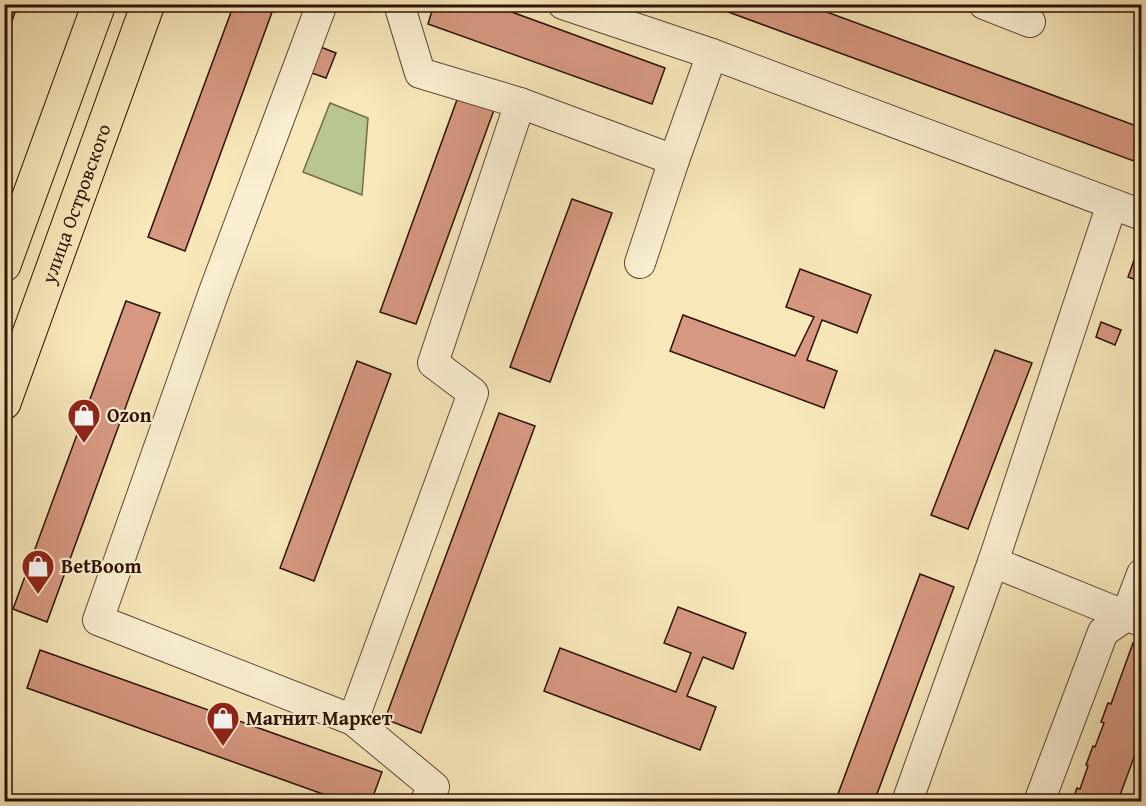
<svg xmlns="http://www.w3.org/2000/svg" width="1146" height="806" font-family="'Gentium Book Plus',serif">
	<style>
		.green { fill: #b8c792; stroke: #726c4c; stroke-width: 1.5 }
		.building { fill: #d69880; stroke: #2c1206; stroke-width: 1.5 }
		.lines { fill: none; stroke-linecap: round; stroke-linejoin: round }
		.minor-casing { stroke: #5f4733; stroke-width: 32 }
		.major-casing { stroke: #2c1206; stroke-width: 35 }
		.minor { stroke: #faefd2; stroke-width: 30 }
		.major { stroke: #f7e7b9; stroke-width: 33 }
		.labels { text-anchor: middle; stroke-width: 4.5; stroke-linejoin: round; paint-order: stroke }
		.street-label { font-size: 20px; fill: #2c1206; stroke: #faefd2 }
		.poi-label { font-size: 20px; font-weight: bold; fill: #2c1206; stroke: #faefd2; text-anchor: start }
	</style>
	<rect width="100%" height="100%" fill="#f7e7b9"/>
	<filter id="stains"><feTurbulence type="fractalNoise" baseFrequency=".00333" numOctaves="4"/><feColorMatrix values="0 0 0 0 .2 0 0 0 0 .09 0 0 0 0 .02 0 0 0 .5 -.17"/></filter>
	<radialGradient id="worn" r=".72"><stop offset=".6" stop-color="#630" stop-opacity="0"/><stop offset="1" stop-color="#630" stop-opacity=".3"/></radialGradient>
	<polygon class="green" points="330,103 368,118 362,195 303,172"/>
	<g class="building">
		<polygon points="4,4 18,4 4,43"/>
		<polygon points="234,4 275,4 185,251 148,237"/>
		<polygon points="434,4 490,4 665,68 652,104 428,24"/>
		<polygon points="713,4 805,4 1142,128 1142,164 712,6"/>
		<polygon points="318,46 336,53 326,78 309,72"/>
		<polygon points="458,97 494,110 416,324 380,312"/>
		<polygon points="572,199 612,213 550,382 510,367"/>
		<polygon points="1141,241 1142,242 1142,282 1128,277"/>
		<polygon points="800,269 871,295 857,333 822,320 807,360 837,371 824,408 670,351 683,315 795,356 814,317 786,307"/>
		<polygon points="126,301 160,313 47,622 13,609"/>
		<polygon points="1101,322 1121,330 1115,345 1096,337"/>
		<polygon points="995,350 1032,363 968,529 931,515"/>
		<polygon points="357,361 391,374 314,581 280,568"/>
		<polygon points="499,413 535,426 421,733 385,719"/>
		<polygon points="920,574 954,587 874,802 835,802"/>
		<polygon points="678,607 746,633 733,669 703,657 687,696 716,707 700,750 544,691 560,648 676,692 691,653 664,643"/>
		<polygon points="1139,642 1142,643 1142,745 1139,744 1120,795 1123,796 1121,802 1072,802 1077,788 1080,789 1088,766 1086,765 1093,746 1095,747 1104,723 1101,722 1108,703 1111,704 1133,643 1138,645"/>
		<polygon points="40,650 382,772 371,802 345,802 27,688"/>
		<polygon points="463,795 480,802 461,802"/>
	</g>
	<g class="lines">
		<defs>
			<g id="minor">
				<polyline points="322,4 215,289 98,620 353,720 473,393 433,363 520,103 420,73 399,4"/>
				<polyline points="563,4 712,54 1142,215"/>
				<polyline points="984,4 1030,22"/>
				<polyline points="520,103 674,160 640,263"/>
				<polyline points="674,160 712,54"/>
				<polyline points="993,562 1126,616 1142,574"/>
				<polyline points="353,720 434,787 425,802"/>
				<polyline points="907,802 993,562 1112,204"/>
				<polyline points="1039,802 1103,632 1126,616 1142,621"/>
			</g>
			<g id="major">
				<polyline points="4,265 99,4"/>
				<path id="s1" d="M4 403 148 4"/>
			</g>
		</defs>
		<use href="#minor" class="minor-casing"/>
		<use href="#major" class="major-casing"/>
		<use href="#minor" class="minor"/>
		<use href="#major" class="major"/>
	</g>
	<defs>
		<symbol id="shop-pin" viewBox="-11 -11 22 30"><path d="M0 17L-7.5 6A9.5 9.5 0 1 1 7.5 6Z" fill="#8f2418" stroke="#faefd2"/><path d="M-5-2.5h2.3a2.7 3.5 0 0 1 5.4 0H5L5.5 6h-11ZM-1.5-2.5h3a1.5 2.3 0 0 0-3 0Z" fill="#fff"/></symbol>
	</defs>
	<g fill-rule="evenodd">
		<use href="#shop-pin" x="65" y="396" width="38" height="52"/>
		<use href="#shop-pin" x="19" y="547" width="38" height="52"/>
		<use href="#shop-pin" x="204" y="699" width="38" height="52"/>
	</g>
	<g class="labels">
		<g class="street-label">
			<text dy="7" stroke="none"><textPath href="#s1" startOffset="212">улица Островского</textPath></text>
		</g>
		<g class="poi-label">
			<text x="107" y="422">Ozon</text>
			<text x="61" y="573">BetBoom</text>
			<text x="246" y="725">Магнит Маркет</text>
		</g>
	</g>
	<rect width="1146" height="806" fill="none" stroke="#f7e7b9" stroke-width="24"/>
	<rect x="6" y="6" width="1134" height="794" fill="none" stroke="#2c1206" stroke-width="3"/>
	<rect x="12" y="12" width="1122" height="782" fill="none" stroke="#2c1206" stroke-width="1.5"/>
	<rect width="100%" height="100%" filter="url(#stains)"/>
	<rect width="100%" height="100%" fill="url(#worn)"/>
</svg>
